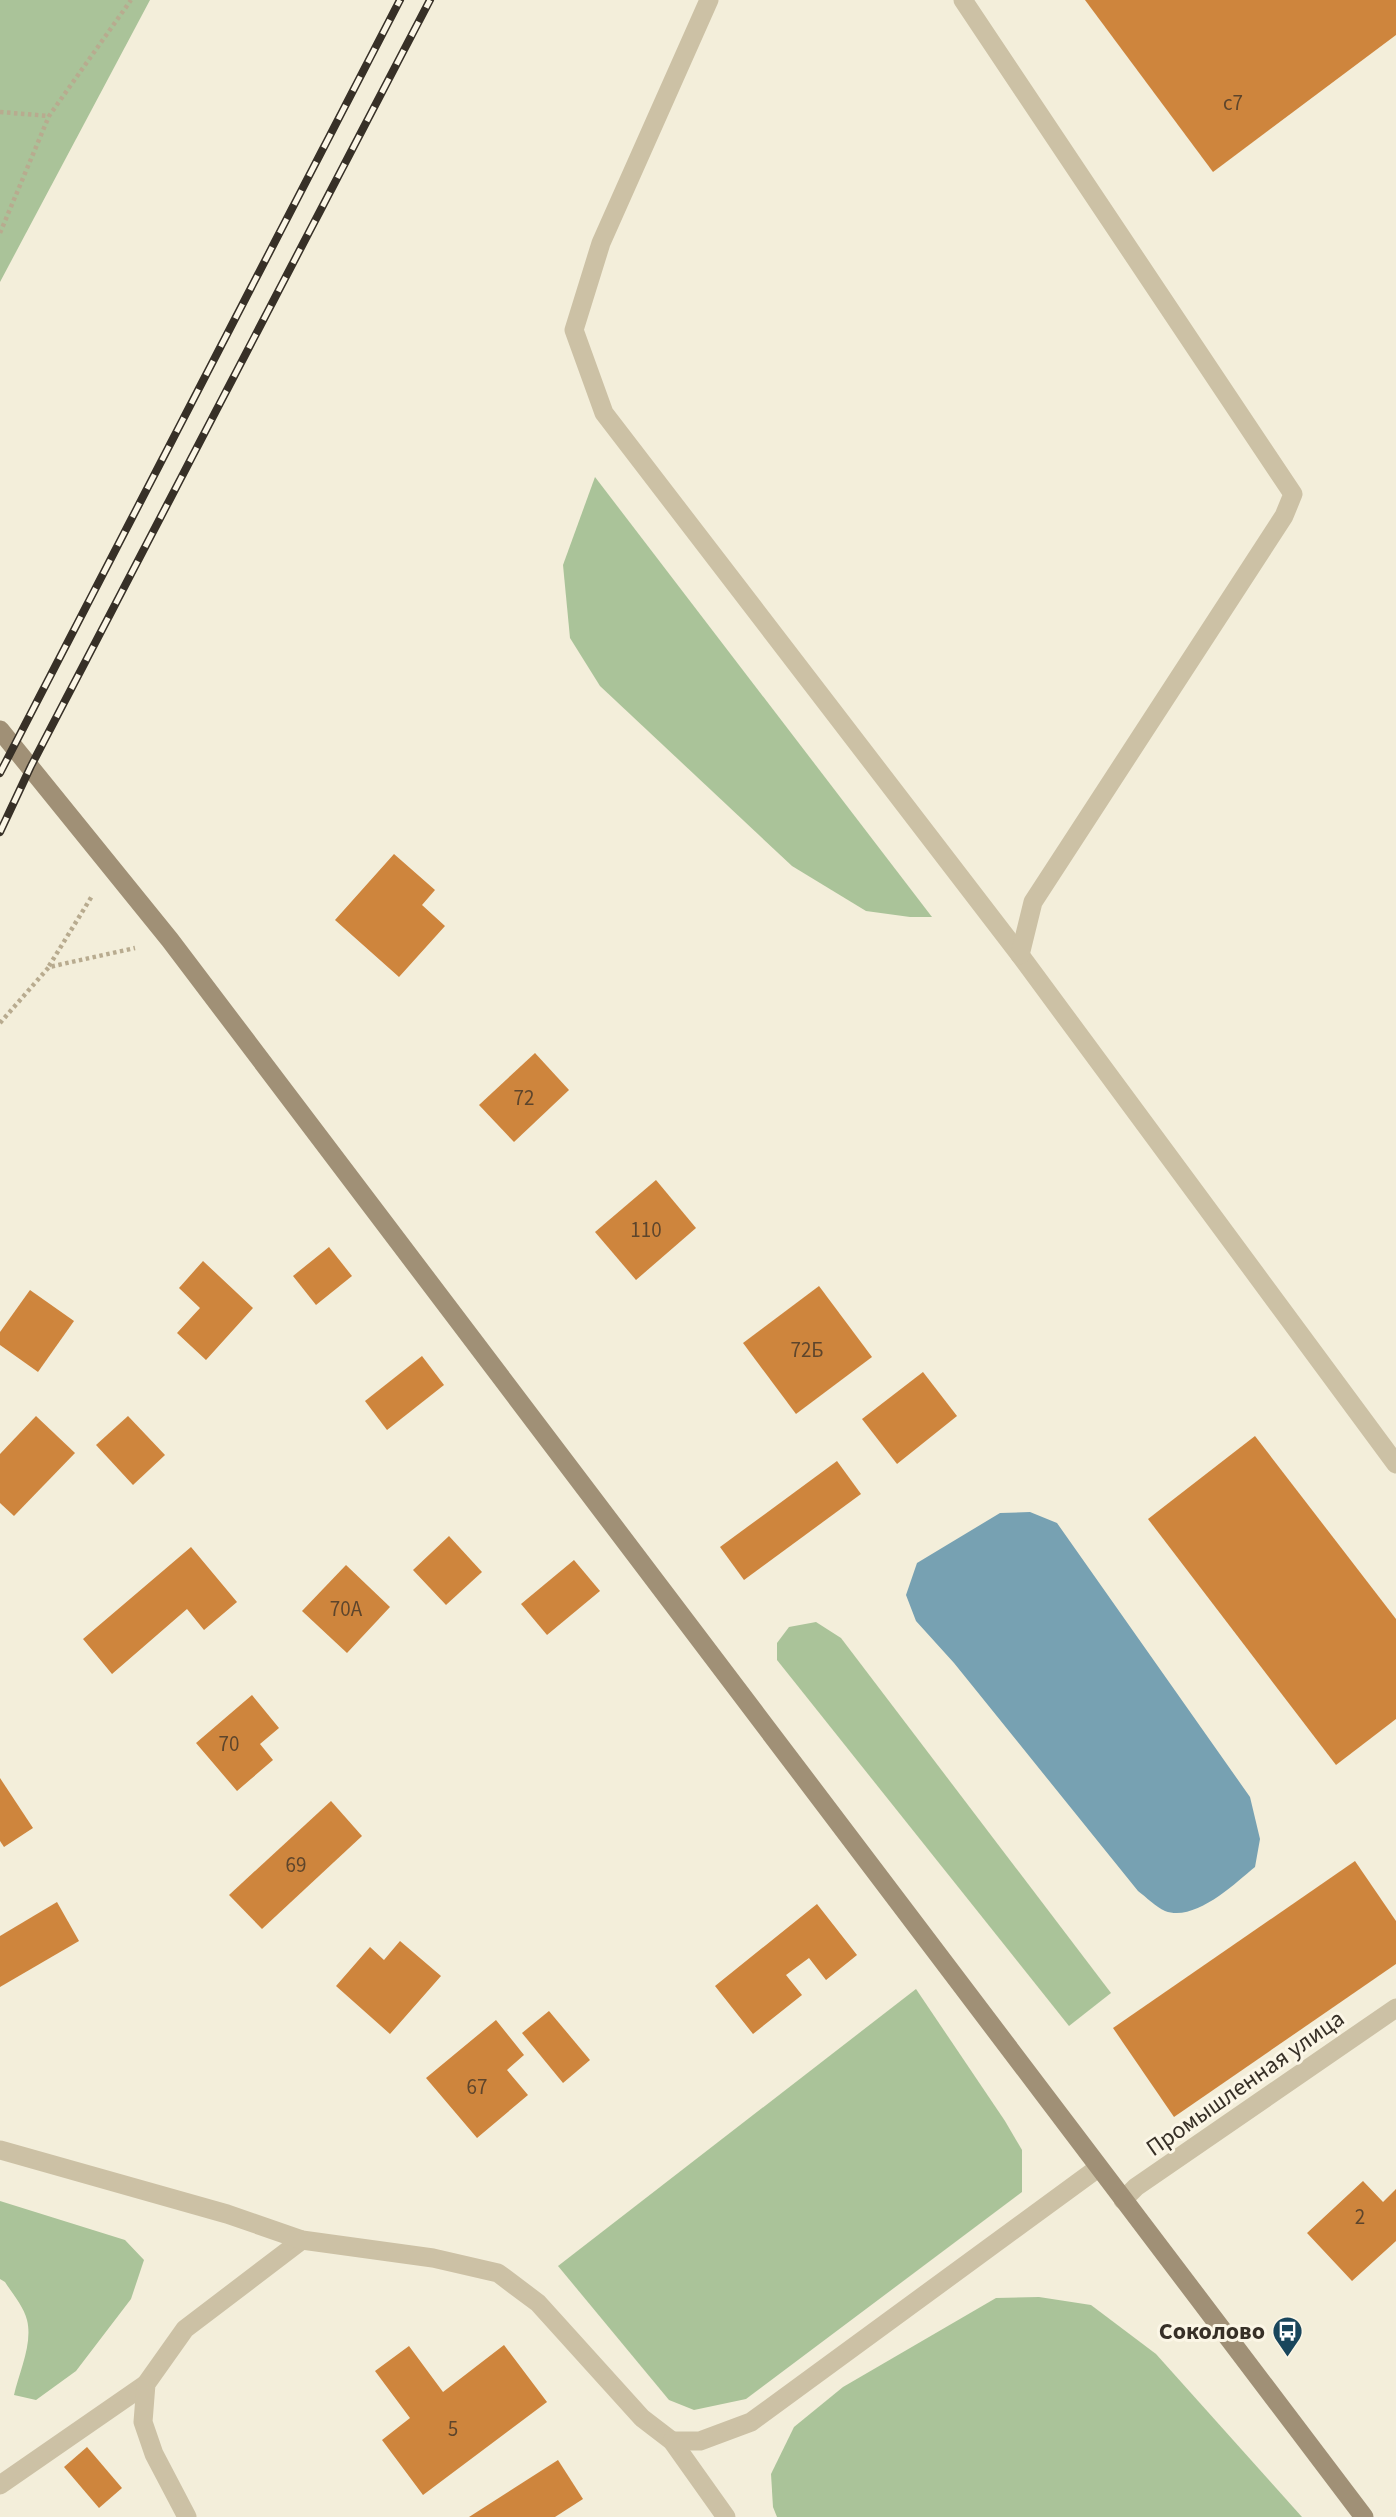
<svg xmlns="http://www.w3.org/2000/svg" width="1396" height="2517" font-family="'Source Sans 3',sans-serif">
	<style>
		.green { fill: #aac399 }
		.water { fill: #77a1b2 }
		.building { fill: #ce853d }
		.lines { fill: none; stroke-linecap: round; stroke-linejoin: round }
		.path { stroke: #b8ab8f; stroke-width: 4.5; stroke-dasharray: 3.5 3.5; stroke-linecap: butt }
		.service { stroke: #ccc1a5; stroke-width: 19 }
		.minor { stroke: #ccc1a5; stroke-width: 19 }
		.secondary { stroke: #a09076; stroke-width: 19 }
		.rail-casing { stroke: #373027; stroke-width: 8 }
		.rail { stroke: #fbf6e6; stroke-width: 5; stroke-dasharray: 16; stroke-linecap: butt }
		.labels { text-anchor: middle; stroke-width: 6; stroke-linejoin: round; paint-order: stroke }
		.number-label { font-size: 21px; fill: #5d452c }
		.street-label { font-size: 24px; fill: #373027; stroke: #fbf6e6 }
		.poi-label { font-size: 24px; font-weight: bold; fill: #373027; stroke: #fbf6e6; text-anchor: end }
	</style>
	<rect width="100%" height="100%" fill="#f3eeda"/>
	<g class="green">
		<polygon points="0,0 150,0 0,282"/>
		<polygon points="595,477 932,917 910,917 866,911 792,866 600,686 570,638 563,565"/>
		<polygon points="816,1622 841,1638 1111,1993 1069,2026 777,1660 777,1643 789,1627"/>
		<polygon points="916,1989 1005,2121 1022,2150 1022,2192 746,2399 694,2410 669,2400 558,2266"/>
		<path d="M0 2201 125 2240 144 2260 131 2299 76 2371 36 2400 14 2395C19 2372 33 2344 27 2320 24 2307 12 2293 5 2282L0 2279Z"/>
		<polygon points="1039,2297 1091,2305 1156,2354 1302,2517 777,2517 773,2507 771,2474 794,2427 843,2387 996,2298"/>
	</g>
	<path class="water" d="M1030 1512 1057 1523 1250 1797 1260 1839 1255 1867C1233 1885 1195 1922 1165 1911 1156 1907 1146 1897 1138 1891L954 1663 916 1621 906 1595 917 1563 1000 1513Z"/>
	<g class="building">
		<polygon points="1085,0 1396,0 1396,35 1213,172"/>
		<polygon points="394,854 435,890 422,905 445,926 399,977 335,920"/>
		<polygon points="535,1053 569,1090 514,1142 479,1105"/>
		<polygon points="656,1180 696,1228 636,1280 595,1232"/>
		<polygon points="329,1247 352,1276 316,1305 293,1276"/>
		<polygon points="203,1261 253,1308 206,1360 177,1333 200,1308 179,1288"/>
		<polygon points="819,1286 872,1357 796,1414 743,1343"/>
		<polygon points="30,1290 74,1321 38,1372 0,1345 0,1332"/>
		<polygon points="422,1356 444,1385 387,1430 365,1401"/>
		<polygon points="923,1372 957,1416 897,1464 862,1419"/>
		<polygon points="36,1416 75,1453 14,1516 0,1503 0,1454"/>
		<polygon points="128,1416 165,1455 133,1485 96,1445"/>
		<polygon points="1255,1436 1396,1619 1396,1719 1336,1765 1148,1519"/>
		<polygon points="837,1461 861,1494 744,1580 720,1547"/>
		<polygon points="449,1536 482,1572 446,1605 413,1570"/>
		<polygon points="191,1547 237,1602 204,1630 187,1609 112,1674 83,1639"/>
		<polygon points="574,1560 600,1591 547,1635 521,1604"/>
		<polygon points="346,1565 390,1607 347,1653 302,1611"/>
		<polygon points="252,1695 279,1728 260,1744 273,1760 237,1791 196,1743"/>
		<polygon points="0,1778 33,1828 4,1847 0,1841"/>
		<polygon points="331,1801 362,1836 262,1929 229,1895"/>
		<polygon points="1355,1861 1396,1921 1396,1964 1174,2117 1113,2028"/>
		<polygon points="57,1902 79,1941 0,1987 0,1936"/>
		<polygon points="817,1904 857,1955 826,1980 809,1958 786,1975 802,1995 753,2034 715,1986"/>
		<polygon points="400,1941 441,1976 390,2034 336,1986 370,1947 384,1960"/>
		<polygon points="549,2011 590,2060 563,2083 522,2033"/>
		<polygon points="496,2020 524,2055 507,2070 528,2095 477,2138 426,2078"/>
		<polygon points="1363,2181 1383,2202 1396,2189 1396,2241 1352,2281 1307,2233"/>
		<polygon points="504,2345 547,2402 423,2495 382,2440 410,2418 375,2371 409,2346 443,2392"/>
		<polygon points="87,2447 122,2488 99,2508 64,2467"/>
		<polygon points="558,2460 583,2499 555,2517 469,2517"/>
	</g>
	<g class="lines">
		<g class="path">
			<polyline points="0,112 49,116"/>
			<polyline points="0,233 49,116 131,0"/>
			<polyline points="49,966 92,896"/>
			<polyline points="0,1023 49,967 135,948"/>
		</g>
		<g class="service">
			<polyline points="709,0 601,243 574,330 604,413 1020,955 1396,1464"/>
			<polyline points="963,0 1293,494 1284,516 1033,902 1020,955"/>
			<polyline points="0,2485 146,2384"/>
			<polyline points="187,2517 154,2454 143,2422 146,2384 185,2329 302,2240"/>
		</g>
		<g class="minor">
			<polyline points="0,2150 227,2214 302,2240 433,2258 498,2273 538,2303 642,2418 672,2441 726,2517"/>
			<polyline points="1123,2200 1136,2187 1396,2008"/>
			<polyline points="672,2441 700,2441 751,2422 1098,2168"/>
		</g>
		<polyline class="secondary" points="0,730 170,940 1364,2517"/>
		<defs>
			<g id="rail">
				<polyline points="0,773 400,0"/>
				<polyline points="0,832 31,766 430,0"/>
			</g>
		</defs>
		<use href="#rail" class="rail-casing"/>
		<use href="#rail" class="rail"/>
	</g>
	<defs>
		<symbol id="bus-pin" viewBox="-11 -11 22 30"><path d="M0 17L-7.5 6A9.5 9.5 0 1 1 7.5 6Z" fill="#19465c" stroke="#fbf6e6"/><path d="M-5-6H5V4H4V6H2V4H-2V6H-4V4H-5ZM-3.5-4V0h7V-4ZM-3.5 1.2v1.5H-2V1.2ZM2 1.2v1.5H3.5V1.2Z" fill="#fff"/></symbol>
	</defs>
	<g fill-rule="evenodd">
		<use href="#bus-pin" x="1270" y="2314" width="35" height="47"/>
	</g>
	<g class="labels">
		<g class="number-label">
			<text x="1233" y="110">с7</text>
			<text x="524" y="1105">72</text>
			<text x="646" y="1237">110</text>
			<text x="807" y="1357">72Б</text>
			<text x="346" y="1616">70А</text>
			<text x="229" y="1751">70</text>
			<text x="296" y="1872">69</text>
			<text x="477" y="2094">67</text>
			<text x="1360" y="2224">2</text>
			<text x="453" y="2436">5</text>
		</g>
		<g class="street-label">
			<text transform="translate(1245 2083) rotate(-35)" y="8">Промышленная улица</text>
		</g>
		<g class="poi-label">
			<text x="1265" y="2339">Соколово</text>
		</g>
	</g>
</svg>
